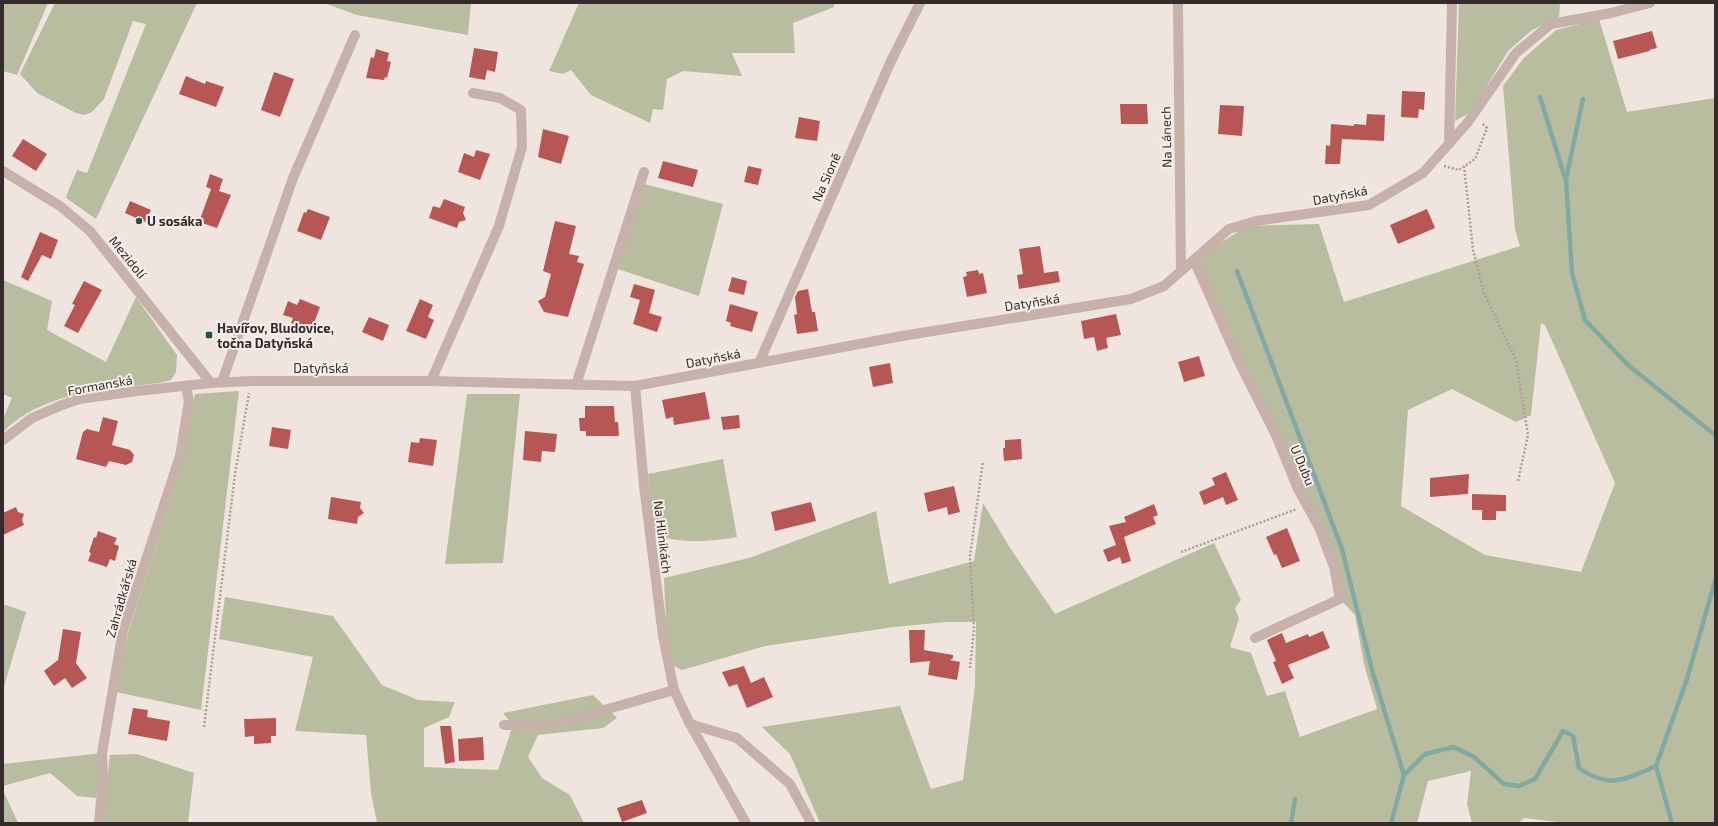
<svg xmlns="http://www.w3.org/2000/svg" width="1718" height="826" font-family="'Exo 2',sans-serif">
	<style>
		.green { fill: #b9bda0; fill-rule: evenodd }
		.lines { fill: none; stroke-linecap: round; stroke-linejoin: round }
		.stream { stroke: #81a9a2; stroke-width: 4.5 }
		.building { fill: #b75755 }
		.path { stroke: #b29c96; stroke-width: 2.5; stroke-dasharray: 2 2; stroke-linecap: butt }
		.minor { stroke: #c6b2ab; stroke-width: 10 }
		.poi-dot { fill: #24514a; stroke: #f7eeea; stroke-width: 1.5 }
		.labels { text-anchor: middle; stroke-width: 4; stroke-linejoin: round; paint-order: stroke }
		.street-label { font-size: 13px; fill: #352b2a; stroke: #f7eeea }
		.poi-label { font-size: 13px; font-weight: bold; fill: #352b2a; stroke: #f7eeea; text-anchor: start }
	</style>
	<rect width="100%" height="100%" fill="#efe4de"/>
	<g class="green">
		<polygon points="3,3 48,3 17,75 3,71"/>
		<polygon points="55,3 197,3 96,219 66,198 67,194 77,170 87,173 146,24 133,21 104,99 92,112 84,115 76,113 37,93 20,74"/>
		<polygon points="324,3 471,3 468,35 357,15"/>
		<polygon points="579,3 834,3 834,7 793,23 795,53 732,53 742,76 683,71 667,79 663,110 653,109 650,123 591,95 571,70 563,74 549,71"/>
		<polygon points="1459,3 1560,3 1559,17 1532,30 1508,51 1471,112 1455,121"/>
		<path d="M1599 19 1627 112 1715 98V823H1566L1524 818 1518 823H1472L1467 804 1471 771 1428 781 1417 823H820L790 754 762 727 900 706 931 789 963 780 975 686 976 622H946L894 627 765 646 682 670 668 663 664 578 749 558 876 511 889 584 974 561 983 503 1012 551 1055 614 1214 543 1241 600 1235 608 1239 618 1230 647 1251 653 1267 696 1285 691 1300 737 1377 709 1364 664 1355 615 1340 599 1334 567 1194 260 1247 226 1319 224 1344 302 1520 246 1515 229 1503 86 1523 59 1556 30ZM1541 323 1545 325 1615 483 1581 572 1485 555 1401 506 1408 410 1452 389 1516 422 1531 415Z"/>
		<polygon points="644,184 723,204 699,296 618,269"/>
		<path d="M3 280 52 301 47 330 106 362 136 297 177 355 176 372 171 380 159 383C106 390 43 391 3 432V419L12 398 3 394Z"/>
		<polygon points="239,391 201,710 116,692 128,632 182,465 195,394"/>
		<polygon points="467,394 520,394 503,563 445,564"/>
		<path d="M723 459 737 537C709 542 680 544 653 534L648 474Z"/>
		<polygon points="225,597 333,616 382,685 418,700 455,702 449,717 424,728 424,767 498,770 513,725 503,713 593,695 617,718 603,728 538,735 528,757 542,778 570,795 584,823 377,823 371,793 366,735 295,731 313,657 219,639"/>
		<polygon points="3,604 26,612 3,690"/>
		<polygon points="102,753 96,798 77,796 50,773 3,786 3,764"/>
		<polygon points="137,754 194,773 188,823 102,823 110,755"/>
		<polygon points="3,790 18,823 3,823"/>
	</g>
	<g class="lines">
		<g class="stream">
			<polyline points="1540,97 1565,178"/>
			<polyline points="1583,99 1566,179 1572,273 1585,320 1628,365 1715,435"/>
			<polyline points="1237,271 1342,549 1372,670 1404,775"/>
			<polyline points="1656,766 1687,679 1715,581"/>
			<polyline points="1291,823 1295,799"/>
			<path d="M1391 823 1404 775 1425 754 1454 747 1474 757 1504 784 1519 786 1535 779 1563 731 1573 736 1579 768C1610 790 1625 779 1656 766L1672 823"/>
		</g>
	</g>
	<g class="building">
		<polygon points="1652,31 1657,48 1649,50 1650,51 1618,59 1613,41"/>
		<polygon points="474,48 498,52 495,72 487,70 485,80 469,77"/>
		<polygon points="376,49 389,53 387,61 391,62 387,78 385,77 384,80 366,78 371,57 374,58"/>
		<polygon points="274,72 294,79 280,117 261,110"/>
		<polygon points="186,76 205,84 206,81 224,87 216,107 179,94"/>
		<polygon points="1402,91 1425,92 1424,110 1419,109 1418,118 1401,117"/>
		<polygon points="1120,104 1147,104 1148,124 1121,124"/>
		<polygon points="1220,105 1244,106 1242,136 1218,134"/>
		<polygon points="1367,114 1385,115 1384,141 1342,139 1340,164 1325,164 1326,145 1330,146 1331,124 1354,126 1354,124 1366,125"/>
		<polygon points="799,117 820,121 817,141 795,138"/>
		<polygon points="543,129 569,136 561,164 538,157"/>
		<polygon points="23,139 47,154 36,171 12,156"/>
		<polygon points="476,150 490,154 480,180 458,172 464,153 474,157"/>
		<polygon points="663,161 698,170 693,187 658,178"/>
		<polygon points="748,166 762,169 758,185 744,182"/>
		<polygon points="210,174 223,179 219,191 231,195 217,228 199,222 211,189 206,187"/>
		<polygon points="444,199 465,207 463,213 466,220 459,222 457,228 429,218 433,206 440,208"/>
		<polygon points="130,201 151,210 145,222 125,213"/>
		<polygon points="308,209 330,217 321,240 297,231 304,212 306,213"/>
		<polygon points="1427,209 1435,228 1398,244 1390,225"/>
		<polygon points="555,221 576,226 569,254 579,256 577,262 584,264 568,317 544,312 538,301 545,297 551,274 543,271"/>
		<polygon points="40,232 58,240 51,259 42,255 28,281 21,277"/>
		<polygon points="1040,246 1044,273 1058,271 1060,282 1019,289 1017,275 1023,274 1019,249"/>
		<polygon points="978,270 979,274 983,273 987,293 967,297 963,277 967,276 966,272"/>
		<polygon points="732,277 747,281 744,295 728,291"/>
		<polygon points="84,281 102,290 78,333 64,326 75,305 72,304"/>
		<polygon points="634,284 655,290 649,313 662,317 657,332 633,324 640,300 630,297"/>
		<polygon points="808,289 812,312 815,312 818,331 797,334 794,315 797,314 795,297 798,291"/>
		<polygon points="300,299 320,307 311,331 291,323 293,318 283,315 288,301 297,305"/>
		<polygon points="420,299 433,305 428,317 434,320 426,339 406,331"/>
		<polygon points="730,304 758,312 752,332 730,326 731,323 726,321"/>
		<polygon points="1116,314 1121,335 1106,338 1108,348 1097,351 1094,337 1084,339 1081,321"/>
		<polygon points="369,317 389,325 383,341 362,332"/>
		<polygon points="1199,356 1205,376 1184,382 1178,362"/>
		<polygon points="890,363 893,383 873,387 869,367"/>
		<polygon points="705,392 710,419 674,425 673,417 666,419 662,400"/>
		<polygon points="585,406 614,406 615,422 618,422 619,436 586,436 586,431 580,431 579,418 585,418"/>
		<polygon points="739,415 740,428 723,430 721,417"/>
		<polygon points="103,417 118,421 112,445 130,450 134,455 132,462 126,465 109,461 106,467 76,459 83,432 87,429 99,432"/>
		<polygon points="272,427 291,430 288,449 269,446"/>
		<polygon points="525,431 557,434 555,452 542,451 541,462 523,460"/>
		<polygon points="420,438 437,440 433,466 408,462 411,442 419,443"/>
		<polygon points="1021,439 1022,459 1004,461 1003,448 1005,448 1005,440"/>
		<polygon points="1226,472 1238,500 1226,505 1223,497 1204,505 1199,492 1215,485 1212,478"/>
		<polygon points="1469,474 1468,494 1430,497 1430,478"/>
		<polygon points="954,486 960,512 948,515 947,507 928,512 924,493"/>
		<polygon points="1472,494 1506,495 1506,511 1496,511 1496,520 1482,520 1482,510 1472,510"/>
		<polygon points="331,497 361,502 360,508 364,513 358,517 357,524 328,519"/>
		<polygon points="811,502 816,521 775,531 771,512"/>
		<polygon points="1154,504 1158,515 1153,517 1156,524 1124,537 1131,561 1122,564 1120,557 1108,562 1103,550 1116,545 1109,526 1126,522 1124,517"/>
		<polygon points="16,507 18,512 24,514 22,520 24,525 3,535 3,513"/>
		<polygon points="1287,528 1300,561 1282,568 1276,554 1274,555 1266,537"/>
		<polygon points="98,531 117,538 114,544 119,546 115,561 110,559 107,567 88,561 91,553 89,552 94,537 96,538"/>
		<polygon points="63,629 81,632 76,663 87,678 72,688 65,678 54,686 44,671 58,660"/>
		<polygon points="909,630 925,630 924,650 953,655 953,658 950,660 960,662 957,680 928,675 930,661 910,663"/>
		<polygon points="1323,631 1330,648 1288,665 1294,678 1282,684 1273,662 1276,661 1267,640 1282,633 1286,643 1308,634 1309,637"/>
		<polygon points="744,666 751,683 764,677 773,697 747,708 737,684 729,687 722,672"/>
		<polygon points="133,708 148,710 147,717 170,721 167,741 128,734"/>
		<polygon points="276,718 276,736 271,736 271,743 254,744 254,736 245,737 244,719"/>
		<polygon points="440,726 451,726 455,762 445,764"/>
		<polygon points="483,737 484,760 459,761 458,739"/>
		<polygon points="642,800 647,813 622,822 617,808"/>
	</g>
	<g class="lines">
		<g class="path">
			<polyline points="1444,166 1459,170 1475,159 1487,128 1482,123"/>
			<polyline points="1464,166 1473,250 1484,293 1516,360 1528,435 1518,481"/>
			<polyline points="1181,552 1297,509"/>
			<polyline points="970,668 974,629 970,556 983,461"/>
			<polyline points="204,727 235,474 249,393"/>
		</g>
		<g class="minor">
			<polyline points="1178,3 1181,271"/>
			<polyline points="1449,144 1452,3"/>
			<polyline points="3,171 60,206 90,231 211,383"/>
			<polyline points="1194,260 1240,364 1276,435 1298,489 1319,527 1334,567 1340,599 1255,638"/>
			<polyline points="759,363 891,61 920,3"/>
			<polyline points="431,381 499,226 522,147 521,110 500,98 473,93"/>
			<polyline points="222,382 293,178 355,35"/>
			<polyline points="576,385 644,172"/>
			<polyline points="635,386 644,486 663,636 674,690 690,724 746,823"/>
			<polyline points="3,440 32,418 62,405 79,399 137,391 211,383 251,381 431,381 635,386 902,336 1131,299 1164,286 1229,229 1256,221 1369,205 1423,173 1468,122 1516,53 1551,24 1611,13 1650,3"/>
			<polyline points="690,724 737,738 790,784 811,823"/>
			<polyline points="504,725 556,724 674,690"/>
			<polyline points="99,823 103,778 102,753 123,630 180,456 189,401 186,386"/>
		</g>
	</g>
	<g class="poi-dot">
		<circle cx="139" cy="221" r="4"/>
		<rect x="205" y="331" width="8" height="8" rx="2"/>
	</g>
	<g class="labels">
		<g class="street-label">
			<text transform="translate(1166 137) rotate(-91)" y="5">Na Lánech</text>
			<text transform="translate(826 177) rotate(-66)" y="5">Na Sioně</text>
			<text transform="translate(1340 195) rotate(-11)" y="5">Datyňská</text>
			<text transform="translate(128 257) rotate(51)" y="5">Mezidolí</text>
			<text transform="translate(1032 302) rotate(-9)" y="5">Datyňská</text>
			<text transform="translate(713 358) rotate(-11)" y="5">Datyňská</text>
			<text x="321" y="373">Datyňská</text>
			<text transform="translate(100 385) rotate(-10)" y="5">Formanská</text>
			<text transform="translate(1303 465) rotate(67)" y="5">U Dubu</text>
			<text transform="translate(663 537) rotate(83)" y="5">Na Hlinikách</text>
			<text transform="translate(121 598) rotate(-74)" y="5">Zahrádkářská</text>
		</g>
		<g class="poi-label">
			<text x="147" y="226">U sosáka</text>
			<text x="217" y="333">Havířov, Bludovice,<tspan x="217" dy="15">točna Datyňská</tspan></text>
		</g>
	</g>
	<rect width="1718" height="826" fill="none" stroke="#352b2a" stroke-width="8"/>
</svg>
